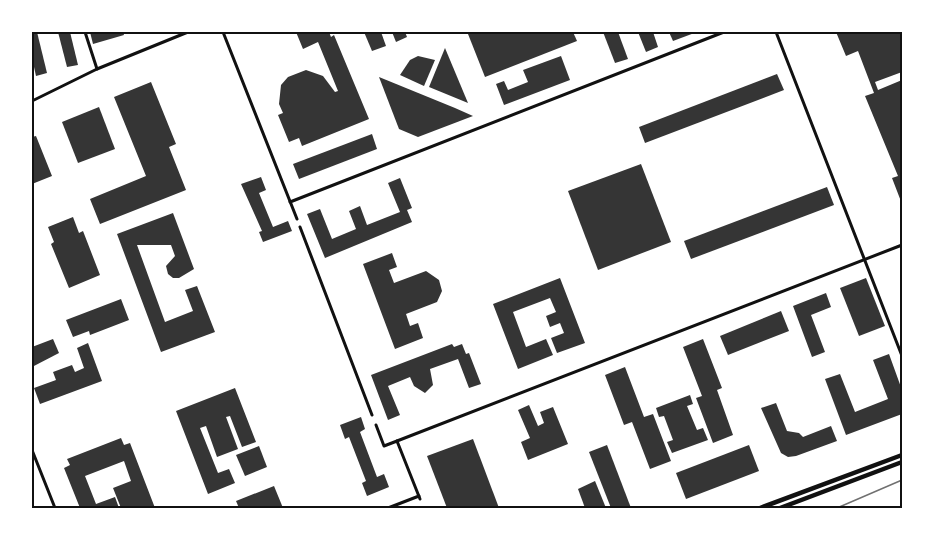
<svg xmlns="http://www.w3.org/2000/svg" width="934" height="540" font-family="Signika,sans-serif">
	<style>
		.building { fill: #353535 }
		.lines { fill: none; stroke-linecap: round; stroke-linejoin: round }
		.minor { stroke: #111; stroke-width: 3 }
		.secondary { stroke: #111; stroke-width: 4.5 }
		.rail { stroke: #707070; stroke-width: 1.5 }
		.neatline { fill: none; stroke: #111; stroke-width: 2 }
	</style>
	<rect width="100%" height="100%" fill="#fff"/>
	<g class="building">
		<polygon points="32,32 37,32 47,73 36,76 32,58"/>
		<polygon points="58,32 70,32 78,65 67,67"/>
		<polygon points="90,32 123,32 124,35 93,44"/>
		<polygon points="296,32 329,32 331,37 334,35 369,119 302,146 299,138 289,142 278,115 283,113 279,104 281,85 288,77 306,70 323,76 335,92 338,91 318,42 303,49"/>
		<polygon points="364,32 381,32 386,46 372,51"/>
		<polygon points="392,32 405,32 407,37 396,42"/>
		<polygon points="476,32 573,32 577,41 485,77 468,34"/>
		<polygon points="603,32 618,32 628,59 615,63"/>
		<polygon points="638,32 653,32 658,47 646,52"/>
		<polygon points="669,32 697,32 673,41"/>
		<polygon points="836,32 901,32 902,34 902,72 875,82 878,90 902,80 902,204 892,178 898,176 865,96 874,93 858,51 846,56"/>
		<polygon points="445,48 468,103 429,87"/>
		<polygon points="418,56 435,60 424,86 400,75 410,60"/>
		<polygon points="561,56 570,80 504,105 496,84 504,81 508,90 528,82 523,70"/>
		<polygon points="777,74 784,90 645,143 639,127"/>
		<polygon points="379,77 455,108 473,116 418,137 399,129"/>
		<polygon points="151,82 176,144 169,147 186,190 100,224 90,199 146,176 114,97"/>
		<polygon points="99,107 115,149 78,163 62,122"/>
		<polygon points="372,134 377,149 299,179 293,164"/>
		<polygon points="36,136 52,176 32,184 32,137"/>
		<polygon points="641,164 671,242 598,270 568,191"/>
		<polygon points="261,177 266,190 259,193 273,227 288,221 292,231 263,242 259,232 262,231 241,184"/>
		<polygon points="400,178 412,208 407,210 412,222 325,258 307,214 320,209 332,239 356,229 349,211 360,206 367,225 400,212 388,183"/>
		<polygon points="827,187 834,205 691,259 684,241"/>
		<polygon points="173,213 194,269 179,278 173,278 168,274 166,266 175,256 171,245 137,245 165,322 193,311 185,290 197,286 215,332 161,352 117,234"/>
		<polygon points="73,217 79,233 83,231 100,275 69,288 51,244 54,242 48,227"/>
		<polygon points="392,253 397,267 389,270 394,283 426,271 439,280 442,291 437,302 406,314 410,326 418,323 423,338 395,349 363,264"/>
		<polygon points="560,278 585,343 557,353 551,338 564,333 560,323 550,327 546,316 556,312 550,298 513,312 526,347 546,339 553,355 518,369 493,304"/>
		<polygon points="866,278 885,326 859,336 840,288"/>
		<polygon points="826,293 831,307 811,315 825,352 812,357 793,306"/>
		<polygon points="121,299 129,320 90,335 89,331 73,337 66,320"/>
		<polygon points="781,311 789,331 728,355 720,336"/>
		<polygon points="53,339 59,353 32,367 32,347"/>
		<polygon points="703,339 722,388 717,390 733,435 713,443 696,398 702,396 683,347"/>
		<polygon points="88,343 102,381 40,404 34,388 56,380 53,372 72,365 75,372 84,368 77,348"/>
		<polygon points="452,344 454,347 462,344 466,354 469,353 481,384 469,388 458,359 430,369 433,385 425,393 414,386 410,377 388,386 400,415 388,420 371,375"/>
		<polygon points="889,354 902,390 902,414 846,435 825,379 840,374 855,412 888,399 873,360"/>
		<polygon points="625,367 644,417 653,414 671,461 650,469 632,422 624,425 605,375"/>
		<polygon points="235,388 256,442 242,447 230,416 226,417 238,449 217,457 206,426 200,428 218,473 229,469 235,483 208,494 176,411"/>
		<polygon points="690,395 693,404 687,406 697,430 703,428 708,440 672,453 667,442 673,440 664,416 659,417 656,408"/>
		<polygon points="776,403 787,431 799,433 803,437 831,426 837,441 796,456 788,457 781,453 761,408"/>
		<polygon points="529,405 538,426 544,423 540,412 553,407 568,444 528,460 521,442 530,438 518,410"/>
		<polygon points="361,417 365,429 360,432 377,477 384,474 389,487 367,496 362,483 366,481 349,437 345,439 340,425"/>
		<polygon points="121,438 124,445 130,443 155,508 121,508 113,488 131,481 124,461 85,476 96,504 115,497 119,508 80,508 64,468 70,465 67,459"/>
		<polygon points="473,439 499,508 447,508 427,456"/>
		<polygon points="607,445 631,508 611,508 589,452"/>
		<polygon points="749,445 759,471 686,499 676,473"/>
		<polygon points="259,446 267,467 245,476 236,455"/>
		<polygon points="595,481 606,508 585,508 578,489"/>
		<polygon points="274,486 283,508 239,508 236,501"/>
	</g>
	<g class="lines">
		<g class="minor">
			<polyline points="85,32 97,69"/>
			<polyline points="223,32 297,219"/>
			<polyline points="776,32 902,356"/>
			<polyline points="32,101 97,69 188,32"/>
			<polyline points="290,202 724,32"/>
			<polyline points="300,227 372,415"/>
			<polyline points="376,425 384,446 397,441 420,499"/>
			<polyline points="397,441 902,245"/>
			<polyline points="32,450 55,508"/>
			<polyline points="388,508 419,496"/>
		</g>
		<g class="secondary">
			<polyline points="760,508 902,455"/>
			<polyline points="780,508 902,462"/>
		</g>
		<polyline class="rail" points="837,508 902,480"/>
	</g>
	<rect width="934" height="540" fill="none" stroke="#ffffff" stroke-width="66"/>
	<rect x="33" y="33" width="868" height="474" class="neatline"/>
</svg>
